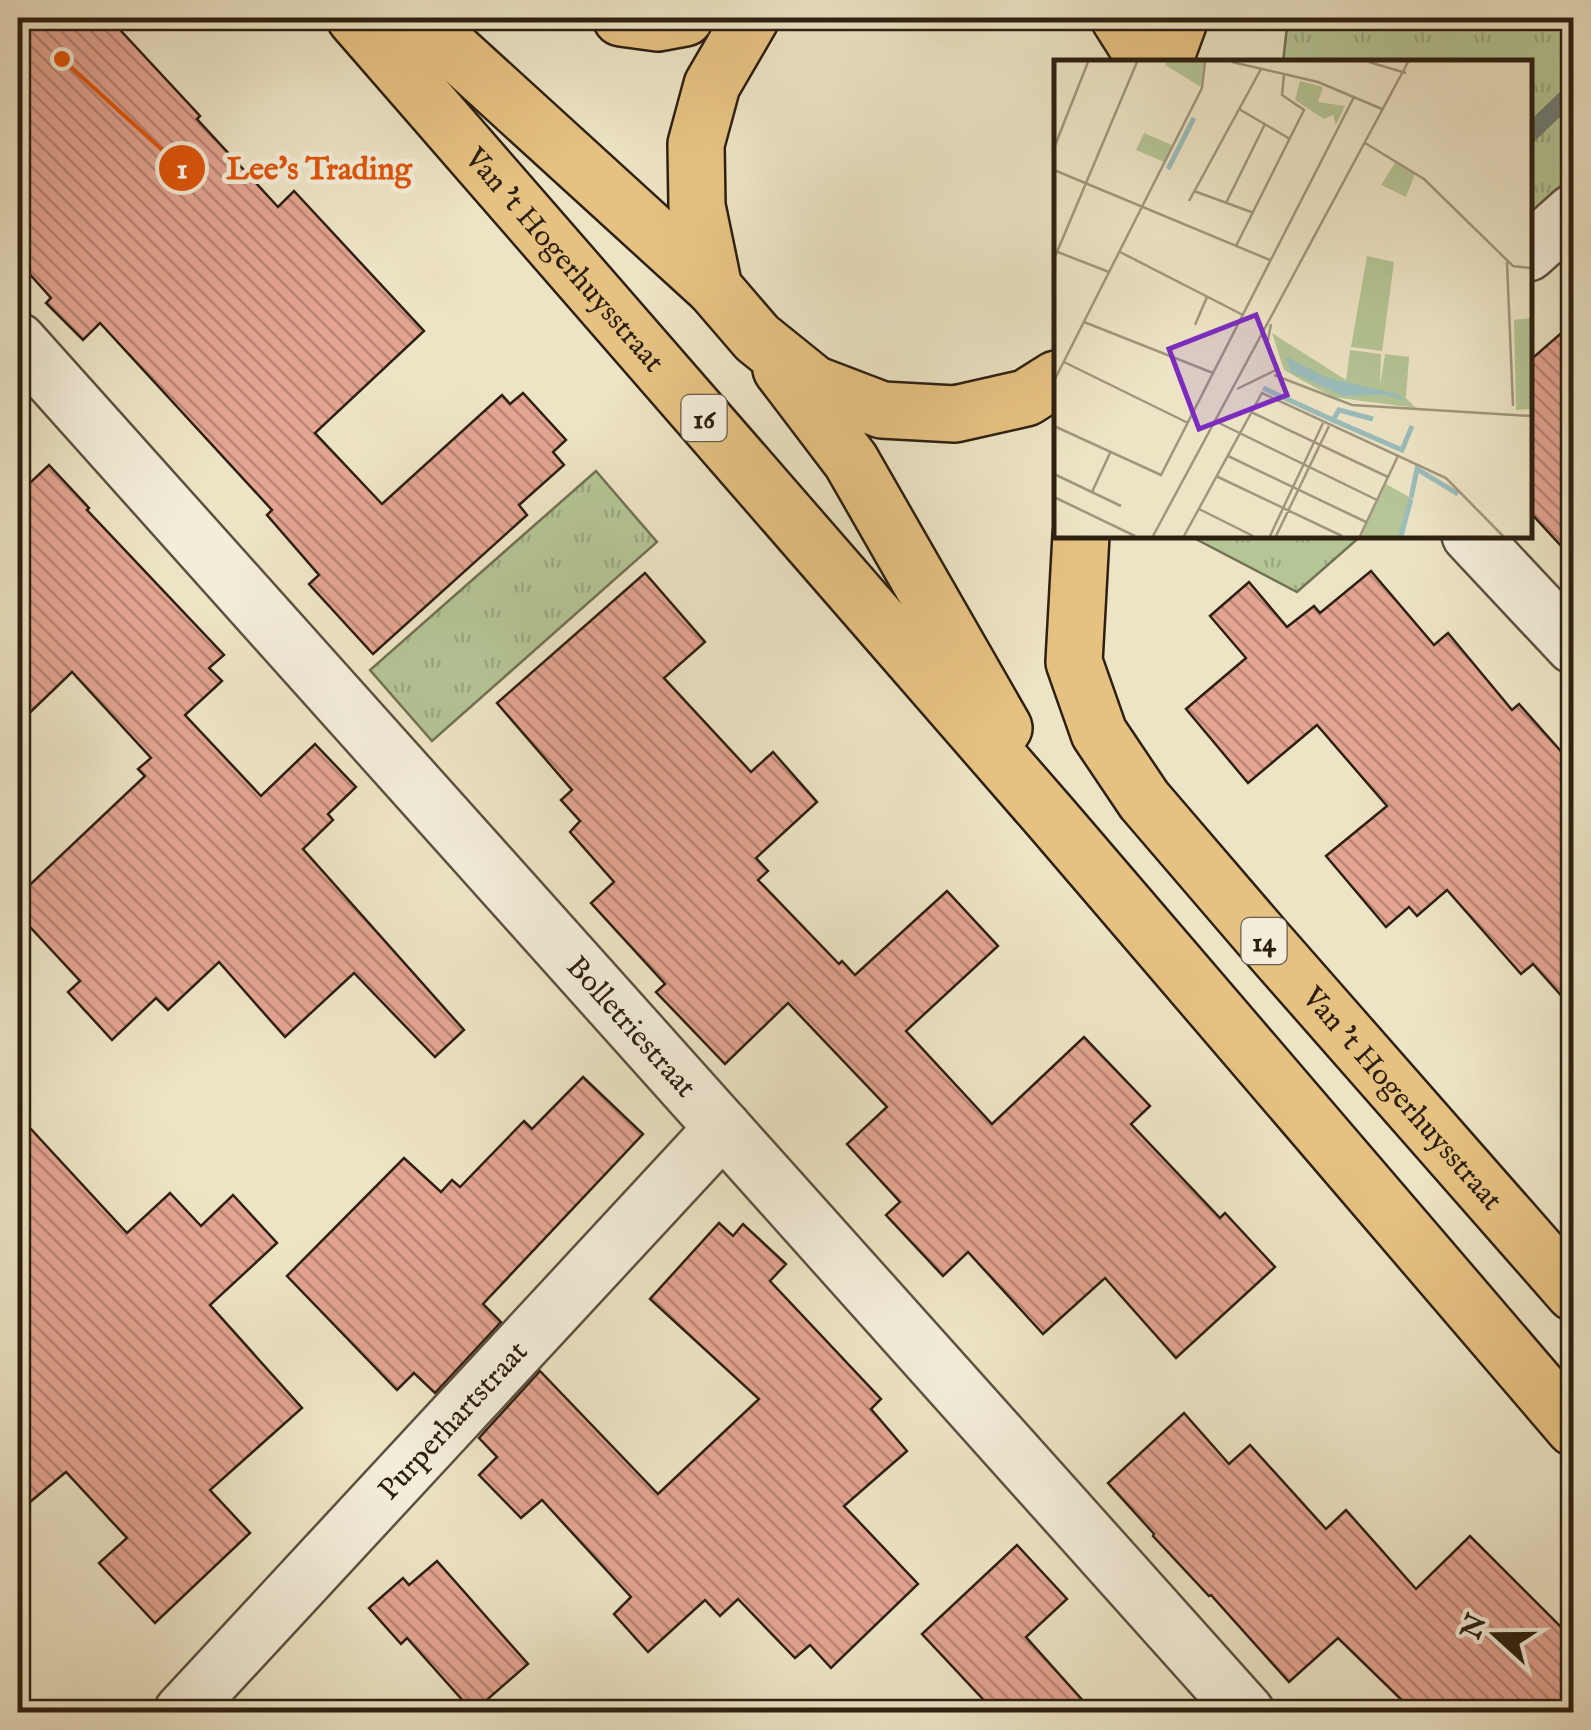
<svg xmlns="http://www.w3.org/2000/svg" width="1591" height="1730" font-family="'IM FELL English',serif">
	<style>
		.grass { fill: url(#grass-tufts); stroke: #717254; stroke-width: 2.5 }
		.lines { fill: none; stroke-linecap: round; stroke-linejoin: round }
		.stream { stroke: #6f7e77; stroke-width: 18 }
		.building { fill: url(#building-back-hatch); stroke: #2d2011; stroke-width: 2.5 }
		.minor-casing { stroke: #5d513e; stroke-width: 60 }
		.major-casing { stroke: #2d2011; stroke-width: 60 }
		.minor { stroke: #f3edd9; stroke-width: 55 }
		.major { stroke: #e6c282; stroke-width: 55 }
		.labels { text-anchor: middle; stroke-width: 9; stroke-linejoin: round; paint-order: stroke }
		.shield { fill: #f3edd9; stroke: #685e4d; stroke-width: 2.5 }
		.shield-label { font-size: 28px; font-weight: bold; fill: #2d2011 }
		.street-label { font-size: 30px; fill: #2d2011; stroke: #f3edd9 }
		.inset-river { fill: none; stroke: #9bbdbb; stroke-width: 5 }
		.inset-road { fill: none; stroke: #a0967d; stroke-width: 2.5 }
		.view { fill: #7b2cbf; fill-opacity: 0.15; stroke: #7b2cbf; stroke-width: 5 }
		.inset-edge { fill: none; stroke: #2d2011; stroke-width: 5 }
		.leader { fill: none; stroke: #df560c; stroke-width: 4 }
		.callout-dot { fill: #df560c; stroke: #f3edd9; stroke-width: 4 }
		.mark-label { font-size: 30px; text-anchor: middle; font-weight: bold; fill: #fff }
		.callout-label { font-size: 32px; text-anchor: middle; font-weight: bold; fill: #df560c; stroke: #f3edd9; stroke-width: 9; stroke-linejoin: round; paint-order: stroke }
	</style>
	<defs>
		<pattern id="grass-tufts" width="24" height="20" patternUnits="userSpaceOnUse" patternTransform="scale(2.5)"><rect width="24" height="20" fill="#b5c596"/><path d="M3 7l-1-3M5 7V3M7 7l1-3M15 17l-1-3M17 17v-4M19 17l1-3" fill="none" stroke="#9ca980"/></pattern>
		<pattern id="building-back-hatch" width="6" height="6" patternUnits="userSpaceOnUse" patternTransform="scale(2.5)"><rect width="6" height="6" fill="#e3a491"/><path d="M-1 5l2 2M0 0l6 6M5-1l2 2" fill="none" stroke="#b88575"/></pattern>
	</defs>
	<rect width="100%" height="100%" fill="#ede4c5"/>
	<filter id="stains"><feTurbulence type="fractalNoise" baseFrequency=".002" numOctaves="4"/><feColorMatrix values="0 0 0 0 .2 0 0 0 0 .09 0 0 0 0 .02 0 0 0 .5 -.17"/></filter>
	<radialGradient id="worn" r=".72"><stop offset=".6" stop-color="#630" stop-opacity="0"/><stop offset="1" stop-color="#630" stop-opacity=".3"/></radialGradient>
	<g class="grass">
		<polygon points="1288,18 1573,18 1573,175 1529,217 1528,62 1283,62"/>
		<polygon points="596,471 657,542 432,741 370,670"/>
		<polygon points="1188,535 1362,535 1297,592"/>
	</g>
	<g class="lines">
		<polyline class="stream" points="1528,135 1574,91"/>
	</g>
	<g class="building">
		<polygon points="18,18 109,18 200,116 197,119 278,207 294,191 424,331 315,433 382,504 502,395 510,404 523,393 566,440 553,452 564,465 519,505 527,515 373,654 309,584 319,575 267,515 272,510 100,323 83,340 46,303 51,298 18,261"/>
		<polygon points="1574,322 1574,560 1528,510 1528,362"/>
		<polygon points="49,465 89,508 87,510 224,655 209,668 222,681 185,715 261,796 315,744 356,787 328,814 333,820 303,849 464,1030 435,1057 354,973 285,1037 219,962 168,1010 156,998 112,1040 68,992 80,981 18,914 18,896 145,776 138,769 151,758 72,672 18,724 18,494"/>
		<polygon points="1371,571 1434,645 1448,633 1512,710 1519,704 1574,766 1574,1010 1533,964 1521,974 1447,890 1417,916 1409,907 1386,927 1326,856 1387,806 1317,725 1248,783 1186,709 1246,658 1210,616 1249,582 1287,627 1314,606 1320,613"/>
		<polygon points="645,573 705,642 664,678 751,772 773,752 817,802 756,858 768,871 758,880 839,964 842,961 855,975 947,891 998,946 906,1031 992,1124 1084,1037 1150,1106 1131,1124 1220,1218 1225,1213 1275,1267 1176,1358 1105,1278 1043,1334 968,1252 943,1276 886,1215 900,1202 847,1144 887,1107 788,1003 725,1064 656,992 665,984 591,903 614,882 570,832 580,821 561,800 572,790 497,703"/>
		<polygon points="583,1077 643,1134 483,1304 501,1322 435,1393 414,1373 397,1390 287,1276 404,1158 441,1192 452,1180 460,1187 524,1121 532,1129"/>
		<polygon points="18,1115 127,1233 170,1193 201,1226 233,1195 277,1243 210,1305 302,1408 210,1490 250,1533 155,1623 99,1563 127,1538 66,1472 18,1512"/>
		<polygon points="719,1223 733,1236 743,1224 786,1264 770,1281 881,1399 871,1409 907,1451 844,1506 918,1584 831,1668 810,1645 795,1658 738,1599 720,1616 705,1600 648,1652 614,1614 631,1597 542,1500 521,1518 479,1475 497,1457 479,1438 540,1371 658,1494 759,1399 650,1299"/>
		<polygon points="1184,1413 1229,1464 1250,1445 1326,1529 1346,1510 1416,1589 1470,1536 1574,1640 1574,1712 1414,1712 1338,1638 1289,1682 1211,1595 1209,1596 1153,1536 1154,1534 1108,1483"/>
		<polygon points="1017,1545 1067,1599 1026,1637 1093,1712 995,1712 922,1634"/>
		<polygon points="437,1561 528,1664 473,1712 407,1638 401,1644 369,1608 403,1578 409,1585"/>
	</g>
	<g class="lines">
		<defs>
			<g id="minor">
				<polyline points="1528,253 1574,212"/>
				<path id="s1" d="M18 341 1246 1712"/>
				<polyline points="1470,535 1574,646"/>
				<path id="s2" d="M182 1712 723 1128"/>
			</g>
			<g id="major">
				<path id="s3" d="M355 18 1052 819 1574 1428"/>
				<polyline points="418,18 714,288"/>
				<polyline points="621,18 658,23 685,18"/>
				<polyline points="751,18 712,85 696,144 697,206 714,288 757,338 814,384 882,410 955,414 1026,398 1056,379"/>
				<polyline points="1119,18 1147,62"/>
				<polyline points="1164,62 1180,18"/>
				<polyline points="781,369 851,461 1004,728"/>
				<path id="s4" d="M1081 535 1074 662 1099 733 1144 800 1265 941 1574 1293"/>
			</g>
		</defs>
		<use href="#minor" class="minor-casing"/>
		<use href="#major" class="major-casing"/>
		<use href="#minor" class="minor"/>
		<use href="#major" class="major"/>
	</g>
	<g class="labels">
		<g class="shield">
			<rect x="681.5" y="395" width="45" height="46" rx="8"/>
			<rect x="1241.5" y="918" width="45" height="46" rx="8"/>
		</g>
		<g class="shield-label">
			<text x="704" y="428">16</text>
			<text x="1264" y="951">14</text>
		</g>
		<g class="street-label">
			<text dy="10" stroke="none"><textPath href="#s3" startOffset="320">Van 't Hogerhuysstraat</textPath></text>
			<text dy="10" stroke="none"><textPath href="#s1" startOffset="920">Bolletriestraat</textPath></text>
			<text dy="10" stroke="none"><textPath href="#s4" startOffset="678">Van 't Hogerhuysstraat</textPath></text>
			<text dy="10" stroke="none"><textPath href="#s2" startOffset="398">Purperhartstraat</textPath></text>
		</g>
	</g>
	<g transform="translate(1054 60)">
		<rect width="478" height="478" fill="#ede4c5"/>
		<path d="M113 2H150L147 27 111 5ZM246 21 269 27 264 42 291 46 282 65 279 55 270 59 241 40ZM90 73 118 85 110 102 82 90ZM341 103 361 114 352 137 327 125ZM313 196 340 202 328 291 297 287ZM477 258V349L462 350 460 260ZM218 273 292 320 296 290 327 294 326 326 331 294 355 297 352 338 362 348 278 337 230 310ZM332 424 357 438 347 476H307Z" fill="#b5c596"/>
		<path d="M231 296 274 318 343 334 353 342 332 335 288 336 237 312Z" fill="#9bbdbb"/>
		<path class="inset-river" d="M114 109 140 58M209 328 279 360M319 359 285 350 279 360 348 390 358 366M357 438 363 409 404 434M347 476 357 439"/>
		<path class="inset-road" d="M178 2 264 22 328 49M315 2 352 13M185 49 236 79M311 83 370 119 459 206 477 208M0 88 34 2M0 110 216 200M140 131 200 153M135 141 207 9M172 143 211 64M182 186 250 50 228 35 230 15M1 191 55 212M66 192 189 255M0 199 83 2M453 202 459 346M30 262 159 313M217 264 213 285 224 308M141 265 153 237M10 302 134 363M220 315 298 345 477 356M0 321 148 28 151 2M183 329 224 309M197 352 334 417M165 363 323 440M0 366 107 415 300 37M174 396 312 462M0 414 67 446M162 416 288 476M38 432 56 393M0 437 81 476M145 449 199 476M99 476 354 2M130 476 208 333 392 418 449 476M216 476 269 363M222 476 275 366M306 476 344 396"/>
		<path class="view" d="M202 255 233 335 145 369 115 289Z"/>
		<rect width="478" height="478" class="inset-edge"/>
	</g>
	<path class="leader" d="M62 59L182 168"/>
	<g class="callout-dot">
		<circle cx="62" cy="59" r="10"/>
		<circle cx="182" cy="168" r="25"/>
	</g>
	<g class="mark-label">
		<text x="182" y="178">1</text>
	</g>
	<g class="callout-label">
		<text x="319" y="179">Lee's Trading</text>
	</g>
	<rect width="1591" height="1730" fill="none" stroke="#ede4c5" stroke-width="60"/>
	<rect x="20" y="20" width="1551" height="1690" fill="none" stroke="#2d2011" stroke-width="5"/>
	<rect x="30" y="30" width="1531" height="1670" fill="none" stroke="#2d2011" stroke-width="2.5"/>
	<g transform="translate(1496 1635) rotate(291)" stroke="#f3edd9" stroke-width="8" paint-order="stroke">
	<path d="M0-8L18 38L0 25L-18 38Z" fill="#2d2011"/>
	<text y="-15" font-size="28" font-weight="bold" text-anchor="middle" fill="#2d2011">N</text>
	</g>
	<rect width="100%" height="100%" filter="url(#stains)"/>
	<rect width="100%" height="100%" fill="url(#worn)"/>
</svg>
